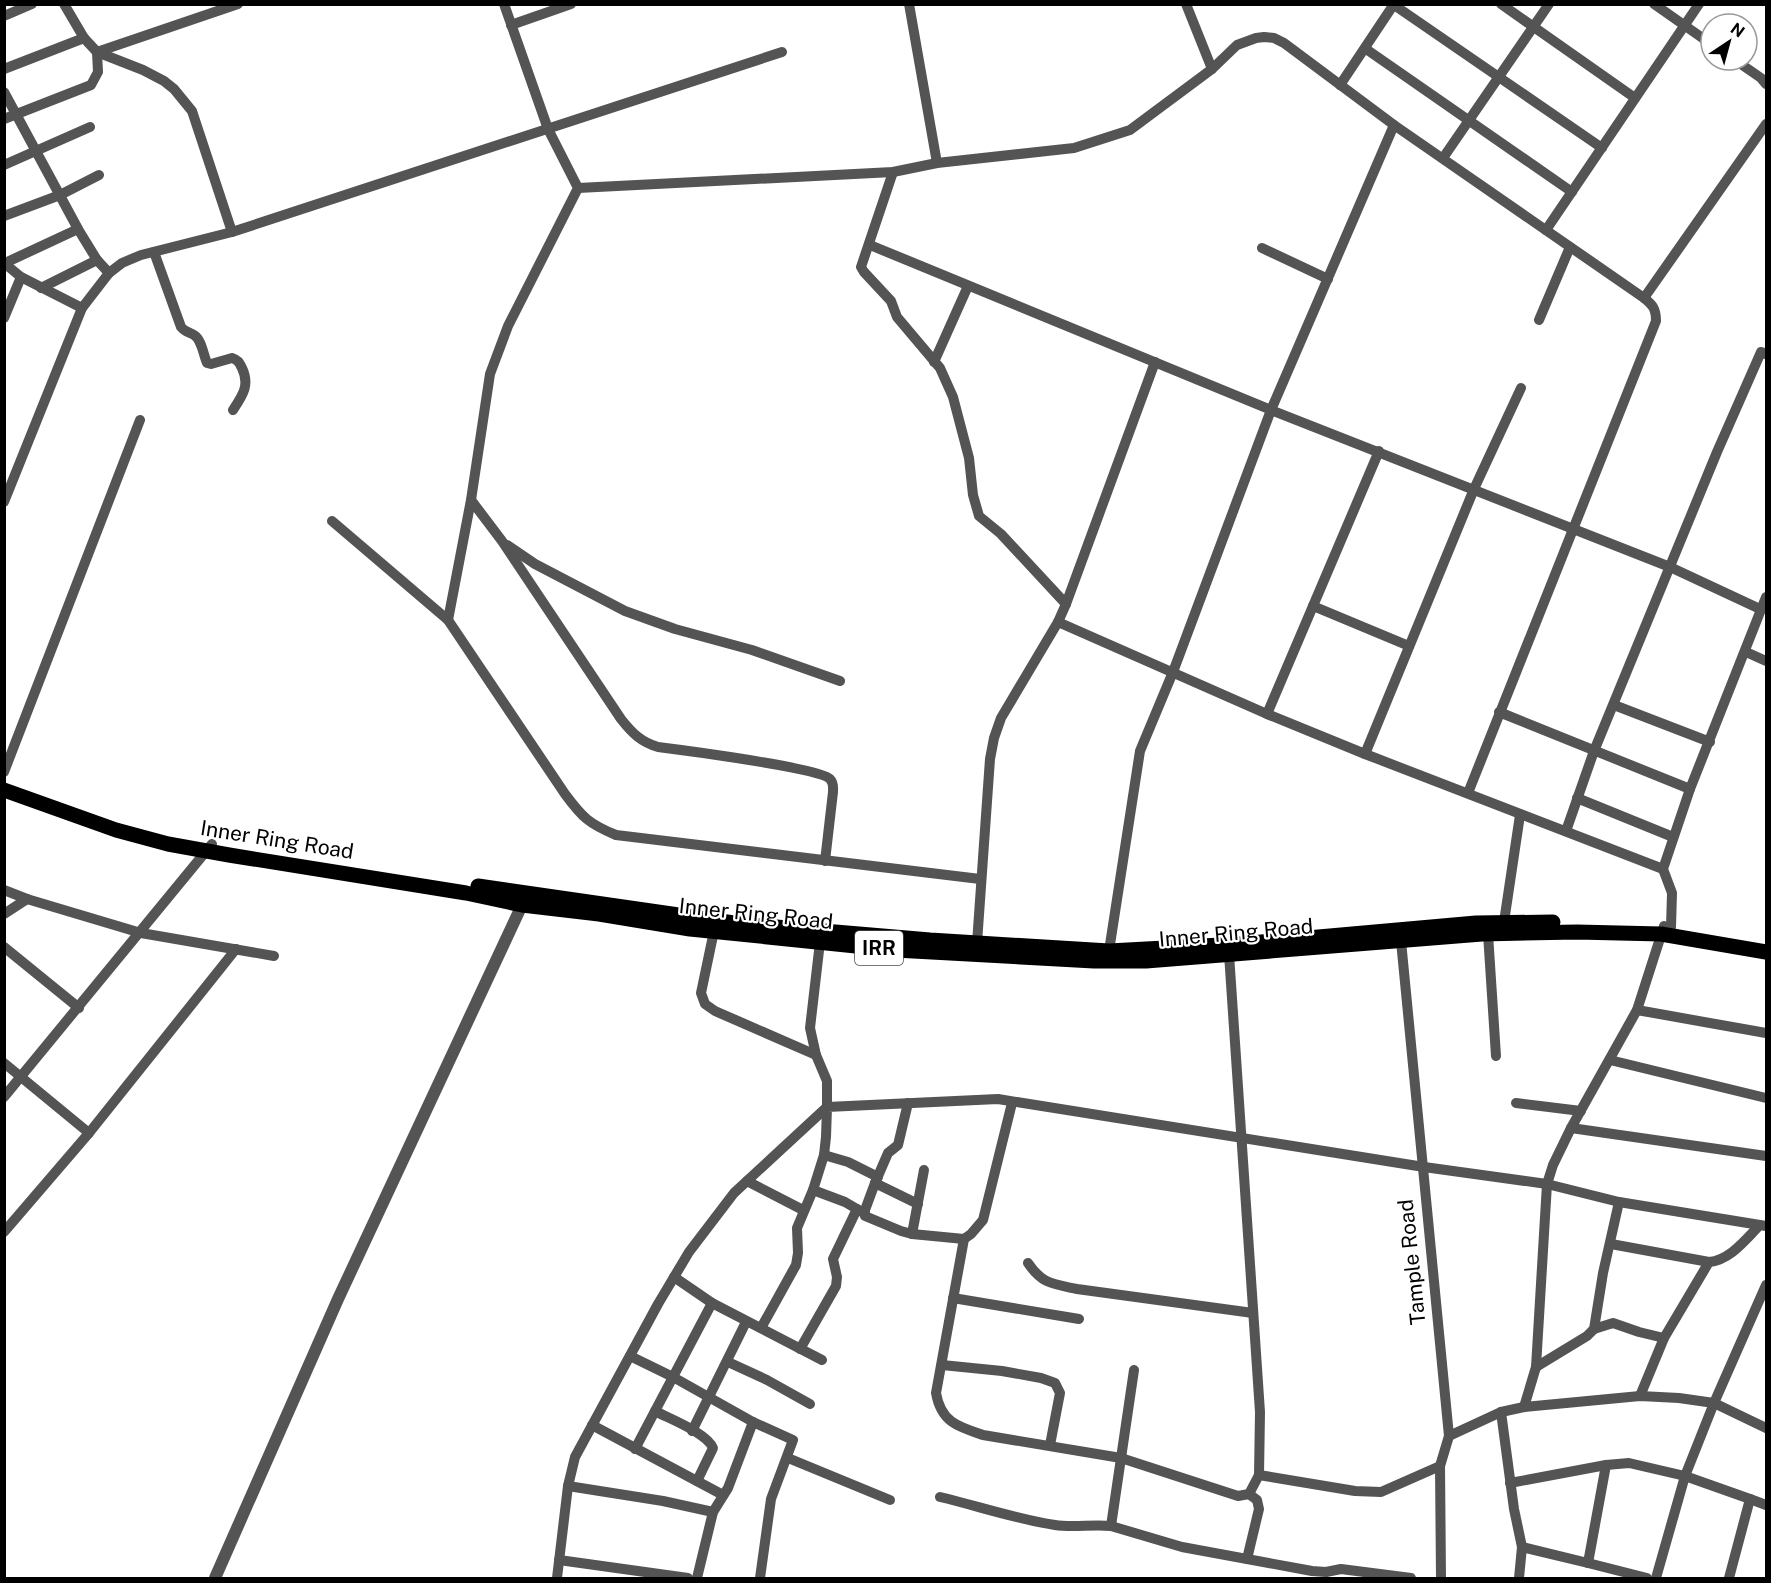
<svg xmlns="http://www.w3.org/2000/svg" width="1771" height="1583" font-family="'Public Sans',sans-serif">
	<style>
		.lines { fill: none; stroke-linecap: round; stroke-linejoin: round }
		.minor { stroke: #545454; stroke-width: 10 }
		.tertiary { stroke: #545454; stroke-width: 12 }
		.primary { stroke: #000; stroke-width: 15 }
		.labels { text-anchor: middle; stroke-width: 4.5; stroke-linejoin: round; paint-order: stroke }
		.shield { fill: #fff; stroke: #4c4c4c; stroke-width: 1.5 }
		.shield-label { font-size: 20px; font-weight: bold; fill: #000 }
		.street-label { font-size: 21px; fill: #000; stroke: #fff }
	</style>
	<rect width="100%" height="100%" fill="#fff"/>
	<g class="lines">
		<g class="minor">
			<polyline points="64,4 84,38 97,52 143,70 164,81 174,89 192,111 232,232"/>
			<polyline points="909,4 937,163"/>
			<polyline points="1186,4 1212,69"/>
			<polyline points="1501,4 1635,98"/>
			<polyline points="1654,4 1711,44"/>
			<polyline points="1394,5 1602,148"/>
			<polyline points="4,16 32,4"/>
			<polyline points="511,25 571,4"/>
			<polyline points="1366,49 1572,192"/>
			<polyline points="1735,60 1761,78 1766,84"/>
			<polyline points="4,69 84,38"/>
			<polyline points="1340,85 1394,4"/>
			<polyline points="4,92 78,229 97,260 109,273"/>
			<polyline points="4,119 91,85 98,72 97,52 238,4"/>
			<polyline points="1443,158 1549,4"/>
			<polyline points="4,165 90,127"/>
			<polyline points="893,172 861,267 864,272 891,301 897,317 940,368 953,397 969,458 973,495 979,516 1001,534 1066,604"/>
			<path d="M578 188 893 172 937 163 1074 148 1130 130 1212 69 1237 45 1256 38 1264 37 1274 38 1284 43 1394 125 1644 298C1653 305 1656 309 1656 321L1468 793"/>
			<polyline points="4,216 60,195 99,175"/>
			<polyline points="1546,230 1699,4"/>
			<polyline points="870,245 1271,410 1670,567 1760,609"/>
			<polyline points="1262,248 1328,279"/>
			<path d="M154 252 181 327C185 332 189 332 194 335 202 340 203 354 207 363L211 364 232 358C238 360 239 362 242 368 250 385 243 395 233 410"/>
			<polyline points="4,263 21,277 82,308"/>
			<polyline points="5,263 78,229"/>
			<polyline points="41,288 97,260"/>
			<polyline points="1644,298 1766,124"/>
			<polyline points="4,318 21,277"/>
			<polyline points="1539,320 1570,247"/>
			<polyline points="934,362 968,286"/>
			<path d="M471 500 502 541 621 719C632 733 641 742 658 747 682 750 820 768 830 779 834 783 833 788 833 792L825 861"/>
			<polyline points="4,502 82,308 109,273 122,263 141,255 232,232 782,52"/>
			<path d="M332 521 448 620 565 794C582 817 589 824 616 835L980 879"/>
			<polyline points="507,545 535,564 625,611 675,629 752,650 840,681"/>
			<polyline points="1313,606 1409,646"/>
			<polyline points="448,620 471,500 490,374 508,326 578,188 548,129 504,4"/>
			<polyline points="1058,622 1267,714 1365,754 1663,869"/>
			<polyline points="1746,652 1766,661"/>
			<polyline points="1614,705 1710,742"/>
			<polyline points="1499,712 1690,789"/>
			<polyline points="1267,714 1379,451"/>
			<polyline points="1365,754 1474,489 1521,388"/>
			<polyline points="4,772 140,420"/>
			<polyline points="1577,798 1673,837"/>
			<polyline points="1566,831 1594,751 1717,452 1761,352 1766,354"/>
			<polyline points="4,890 27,899 141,933 274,956"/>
			<polyline points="4,914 27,899"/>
			<polyline points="1504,922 1520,815"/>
			<polyline points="1671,927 1672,893 1663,869 1690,789 1766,597"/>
			<polyline points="714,931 701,993 705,1004 715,1011 816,1055"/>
			<polyline points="1488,934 1496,1056"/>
			<polyline points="1401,941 1449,1436 1440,1466 1441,1578"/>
			<polyline points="977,943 990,759 994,738 1001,718 1058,622 1066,604 1155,362"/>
			<polyline points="4,947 79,1008"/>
			<polyline points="1111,957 1109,951 1140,751 1173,672 1271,410 1394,125"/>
			<polyline points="1637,1010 1766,1033"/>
			<polyline points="1610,1060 1766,1098"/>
			<polyline points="4,1063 89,1133"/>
			<polyline points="4,1097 212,844"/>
			<polyline points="908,1103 898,1145 888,1153 875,1183 865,1210 865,1216 901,1231 912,1234 924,1170"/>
			<polyline points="1516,1103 1581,1111"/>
			<polyline points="1571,1128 1766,1156"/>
			<polyline points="824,1155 848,1162 878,1177"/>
			<polyline points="747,1181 803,1210"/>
			<polyline points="875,1183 918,1204"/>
			<polyline points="813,1190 845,1202 862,1212"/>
			<polyline points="4,1232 89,1133 236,949"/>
			<polyline points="912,1234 964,1239 971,1234 983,1220 1012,1103"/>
			<path d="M964 1239 936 1393C941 1422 958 1427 983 1435L1121 1458 1238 1496 1249 1494 1259 1475 1260 1412 1229 954"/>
			<polyline points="1611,1244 1709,1262"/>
			<path d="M1028 1263C1042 1284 1053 1284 1077 1289L1253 1313"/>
			<polyline points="674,1277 712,1303 822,1360"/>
			<polyline points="953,1298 1079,1319"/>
			<polyline points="761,1328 796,1265 798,1253 797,1228 813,1190 824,1155 826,1137 827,1107 998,1099 1424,1167 1547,1184 1619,1202 1766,1226"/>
			<polyline points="1594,1329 1613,1323 1639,1332 1664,1338"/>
			<polyline points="800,1349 836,1286 837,1277 833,1259 857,1209"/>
			<polyline points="630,1356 673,1377 753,1422 793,1440 771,1499 760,1578"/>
			<polyline points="728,1362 767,1380 810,1404"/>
			<polyline points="942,1365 1002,1371 1041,1378 1055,1383 1060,1393 1050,1445"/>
			<polyline points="1536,1367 1587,1336 1594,1329 1603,1273 1619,1202"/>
			<polyline points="1134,1370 1111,1526 1182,1547 1312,1571 1326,1572 1341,1569 1411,1578"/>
			<path d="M1640 1396 1664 1338 1709 1262C1730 1260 1745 1240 1759 1226"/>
			<polyline points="1524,1407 1536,1367 1547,1184 1553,1165 1571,1128 1637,1010 1664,926"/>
			<path d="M655 1411C670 1419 707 1433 713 1448L697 1481"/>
			<polyline points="1501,1412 1514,1509 1522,1547 1519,1578"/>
			<polyline points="592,1425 723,1495"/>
			<polyline points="692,1431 746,1322"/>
			<polyline points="1449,1436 1501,1412 1524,1407 1640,1396 1679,1398 1714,1403 1766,1428"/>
			<polyline points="635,1449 712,1303"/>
			<polyline points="788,1458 890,1500"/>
			<polyline points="1606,1465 1588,1563 1647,1578"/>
			<polyline points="1259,1475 1355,1491 1381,1492 1440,1466"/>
			<polyline points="1510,1483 1606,1465 1629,1463 1685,1476 1750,1499 1729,1578"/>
			<polyline points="568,1486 663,1501 713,1512"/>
			<path d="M940 1497C978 1506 1016 1519 1055 1525 1073 1528 1092 1524 1111 1526"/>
			<polyline points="1750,1499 1766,1505"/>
			<polyline points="1522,1547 1588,1563"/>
			<polyline points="1247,1559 1259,1509 1257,1500 1249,1494"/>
			<polyline points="559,1560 688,1578"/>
			<polyline points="557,1578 568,1486 575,1457 658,1304 689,1252 734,1193 827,1107 827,1081 816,1055 810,1028 820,942"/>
			<polyline points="697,1578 713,1512 728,1488 753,1422"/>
			<polyline points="1656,1578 1685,1476 1714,1403 1766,1285"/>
		</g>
		<polyline class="tertiary" points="215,1578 338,1299 522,905 528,899"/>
		<g class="primary">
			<polyline points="4,790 116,830 168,844 229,855 466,893 522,905 599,914 690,929 895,950 1094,961 1146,961 1482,934 1577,932 1661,934 1766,952"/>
			<polyline points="478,886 741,924 930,940 1109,951 1239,944 1476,923 1553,922"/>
		</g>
	</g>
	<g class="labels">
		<rect class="shield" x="855" y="931" width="48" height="34" rx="4.5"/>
		<g class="shield-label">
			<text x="879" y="955">IRR</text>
		</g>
		<g class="street-label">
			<text transform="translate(277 840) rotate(9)" y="7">Inner Ring Road</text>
			<text transform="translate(756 914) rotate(6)" y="7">Inner Ring Road</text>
			<text transform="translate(1236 933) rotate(-5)" y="7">Inner Ring Road</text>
			<text transform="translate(1412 1262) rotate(-96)" y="7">Tample Road</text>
		</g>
	</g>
	<rect width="1771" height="1583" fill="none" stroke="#000000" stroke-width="12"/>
	<g transform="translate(1729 42) rotate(36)"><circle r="28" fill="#ffffff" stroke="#999999" stroke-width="1.5"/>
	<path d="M0-4.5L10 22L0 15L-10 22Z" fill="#000000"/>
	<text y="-9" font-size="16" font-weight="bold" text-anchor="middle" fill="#000000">N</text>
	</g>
</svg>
